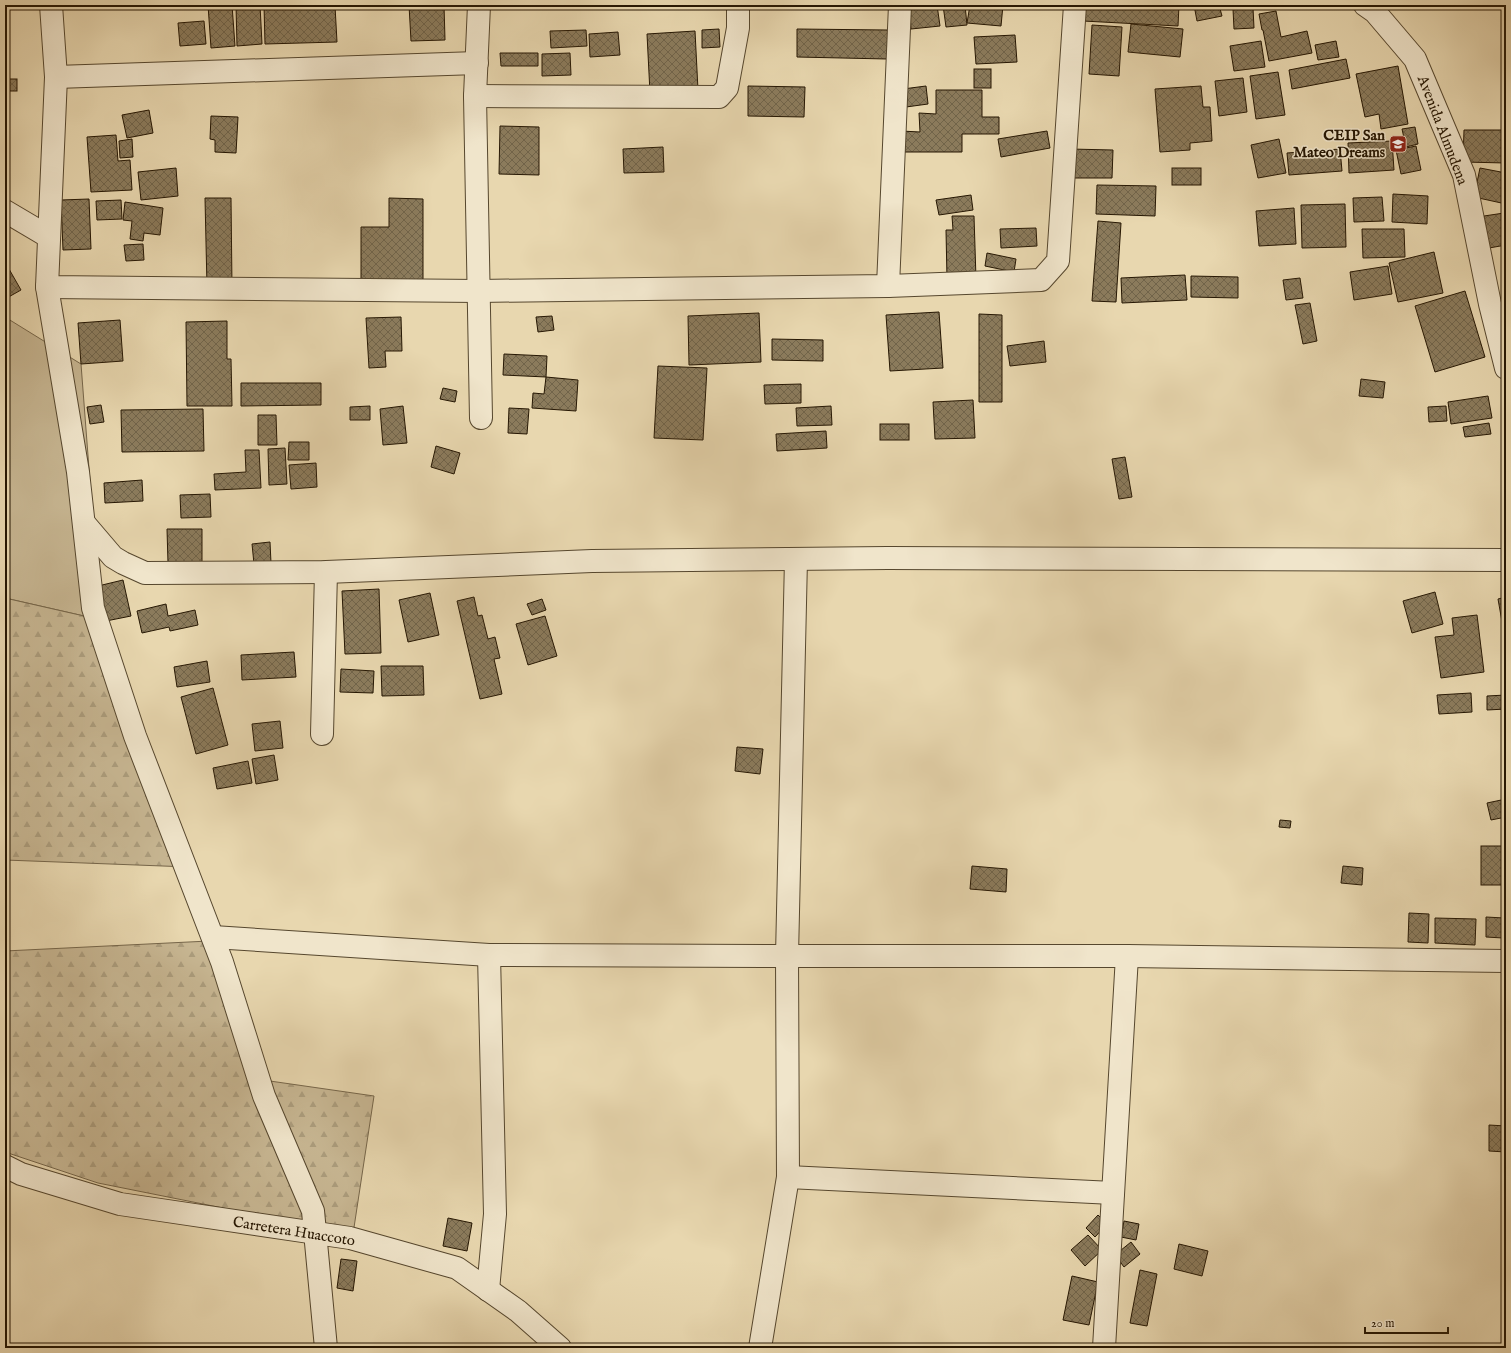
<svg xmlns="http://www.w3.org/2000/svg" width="1511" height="1353" font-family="'IM FELL English',serif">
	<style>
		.grass { fill: #c7b692; stroke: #76664a }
		.forest { fill: url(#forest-firs); stroke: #76664a }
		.building { fill: url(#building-cross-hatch); stroke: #261703 }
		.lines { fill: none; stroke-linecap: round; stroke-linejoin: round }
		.minor-casing { stroke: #56472e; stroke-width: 24 }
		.minor { stroke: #f0e5cb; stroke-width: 22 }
		.labels { text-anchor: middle; stroke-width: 3; stroke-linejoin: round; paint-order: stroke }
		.street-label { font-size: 15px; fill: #261703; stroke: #f0e5cb }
		.poi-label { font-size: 15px; font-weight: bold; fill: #261703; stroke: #f0e5cb; text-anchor: end }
	</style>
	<defs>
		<pattern id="forest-firs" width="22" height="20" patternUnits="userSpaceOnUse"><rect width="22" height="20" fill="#c7b692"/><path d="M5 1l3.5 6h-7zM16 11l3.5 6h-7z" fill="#ab9c7c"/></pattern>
		<pattern id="building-cross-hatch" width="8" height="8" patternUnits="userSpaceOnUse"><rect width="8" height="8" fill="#8b7b5c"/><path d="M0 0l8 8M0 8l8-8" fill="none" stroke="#71644a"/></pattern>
	</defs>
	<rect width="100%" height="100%" fill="#e8d7af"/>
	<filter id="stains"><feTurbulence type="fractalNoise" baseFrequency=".005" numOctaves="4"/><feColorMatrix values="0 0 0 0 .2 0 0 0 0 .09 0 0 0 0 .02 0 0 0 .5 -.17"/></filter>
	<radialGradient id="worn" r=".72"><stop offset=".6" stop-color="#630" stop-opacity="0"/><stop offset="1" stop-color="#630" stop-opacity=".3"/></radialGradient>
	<polygon class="grass" points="5,317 81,364 98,586 106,621 5,598"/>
	<g class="forest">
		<polygon points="5,598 106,621 189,867 5,860"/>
		<polygon points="209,941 249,1078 374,1096 353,1234 98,1183 5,1152 5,951"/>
	</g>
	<g class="building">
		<polygon points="208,5 232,5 235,46 211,48"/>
		<polygon points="236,5 260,5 262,44 237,46"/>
		<polygon points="264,5 283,5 284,9 335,6 337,42 265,44"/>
		<polygon points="409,5 444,5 445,40 411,41"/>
		<polygon points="909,5 937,5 940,26 911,29"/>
		<polygon points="943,5 965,5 967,25 946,27"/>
		<polygon points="970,5 1003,5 1001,26 967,23"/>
		<polygon points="1084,5 1179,5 1178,26 1083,21"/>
		<polygon points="1194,5 1219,5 1222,16 1197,21"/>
		<polygon points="1253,8 1254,28 1234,29 1233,9"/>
		<polygon points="1276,11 1281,37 1307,31 1312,53 1269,61 1263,30 1262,30 1259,14"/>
		<polygon points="204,21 206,44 180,46 178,23"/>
		<polygon points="1131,24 1183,29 1180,57 1128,52"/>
		<polygon points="1092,25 1122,27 1119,76 1089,74"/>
		<polygon points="719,29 720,47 702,48 702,30"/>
		<polygon points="797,29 888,30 887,59 797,57"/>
		<polygon points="586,30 587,46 551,48 550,31"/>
		<polygon points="695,31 698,90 650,93 647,34"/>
		<polygon points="618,32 620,55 590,57 589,34"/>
		<polygon points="1015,35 1017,62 976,64 974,37"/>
		<polygon points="1261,41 1265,67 1234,71 1230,46"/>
		<polygon points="1336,41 1339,57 1318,60 1315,45"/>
		<polygon points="500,53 538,53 538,66 501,66"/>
		<polygon points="570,53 571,75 542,76 542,54"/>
		<polygon points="1346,59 1350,78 1292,89 1289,70"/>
		<polygon points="1398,66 1408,124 1381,129 1379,114 1365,117 1356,74"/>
		<rect x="974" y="69" width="17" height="19"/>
		<polygon points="1278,72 1285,115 1256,119 1250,76"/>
		<polygon points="1243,78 1247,112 1219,116 1215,81"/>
		<rect x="5" y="79" width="12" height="12"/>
		<polygon points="748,86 805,87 804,117 748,116"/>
		<polygon points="926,86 928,104 906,107 903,89"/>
		<polygon points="1201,86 1203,107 1210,107 1212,141 1190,143 1190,150 1160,152 1155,89"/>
		<polygon points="936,90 982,90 982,117 999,117 999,134 962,134 962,152 901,152 901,131 920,132 919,113 936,114"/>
		<polygon points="149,110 153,133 127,138 122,115"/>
		<polygon points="211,116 238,117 236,153 215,152 215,140 210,139"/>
		<polygon points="500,126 539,127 539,175 499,174"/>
		<polygon points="1415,127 1418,144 1406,147 1402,129"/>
		<polygon points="1464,130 1506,130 1506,163 1463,162"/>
		<polygon points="1047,131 1050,148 1001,157 998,139"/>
		<polygon points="116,135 118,161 130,160 132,190 91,192 87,137"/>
		<polygon points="132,139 133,157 120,158 119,141"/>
		<polygon points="1279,139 1286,173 1258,178 1251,145"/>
		<polygon points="1392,141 1394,170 1349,173 1348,143"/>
		<polygon points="1416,146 1421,170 1401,174 1396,150"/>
		<polygon points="663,147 664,172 624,173 623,149"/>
		<polygon points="1070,149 1113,150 1112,178 1070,178"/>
		<polygon points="1340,149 1342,171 1289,175 1287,153"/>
		<polygon points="176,168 178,196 141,200 138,172"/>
		<rect x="1172" y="168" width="29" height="17"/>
		<polygon points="1480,168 1506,173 1506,204 1474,197"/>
		<polygon points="1097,185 1156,186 1155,216 1096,214"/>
		<polygon points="1393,194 1428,196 1427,224 1392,222"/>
		<polygon points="971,195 973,210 939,215 936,200"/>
		<polygon points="1382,197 1384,221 1354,222 1353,198"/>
		<polygon points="205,198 231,198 232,287 207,287"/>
		<polygon points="389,198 423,199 423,283 361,282 361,227 389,227"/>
		<polygon points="89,199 91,249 63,250 61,200"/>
		<polygon points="121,200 122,219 97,220 96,201"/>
		<polygon points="125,202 163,208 160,235 144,233 143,241 130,239 132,221 123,220"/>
		<polygon points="1345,204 1346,247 1302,248 1301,205"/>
		<polygon points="1294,208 1296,244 1259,246 1256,211"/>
		<polygon points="1504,213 1506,227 1506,245 1489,248 1484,216"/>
		<polygon points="952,216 974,216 976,279 947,279 946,230 953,230"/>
		<polygon points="1098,221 1121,223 1116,302 1092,301"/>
		<polygon points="1036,228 1037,246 1001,248 1000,229"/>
		<polygon points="1362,229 1404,229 1405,257 1363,258"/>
		<polygon points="143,244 144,260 126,261 124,245"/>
		<polygon points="1434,252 1443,293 1398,302 1389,263"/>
		<polygon points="987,253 1016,259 1014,272 985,266"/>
		<polygon points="5,262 21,290 5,299"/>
		<polygon points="1388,266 1392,294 1354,300 1350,272"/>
		<polygon points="1185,275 1187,300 1122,303 1121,278"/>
		<polygon points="1191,276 1238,277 1238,298 1191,297"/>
		<polygon points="1300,278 1303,298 1286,300 1283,280"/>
		<polygon points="1465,291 1485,357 1435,372 1415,306"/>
		<polygon points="1310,303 1317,341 1303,344 1295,305"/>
		<polygon points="939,312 943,368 890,371 886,315"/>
		<polygon points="759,313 761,362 689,365 688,316"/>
		<polygon points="979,314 1002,315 1002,402 979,402"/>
		<polygon points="552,316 554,330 538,332 536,317"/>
		<polygon points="401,317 402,351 385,351 386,367 369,368 366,318"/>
		<polygon points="120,320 123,361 81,364 78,323"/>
		<polygon points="227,321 227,359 231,359 232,406 187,406 186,322"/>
		<polygon points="772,339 823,340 823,361 772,360"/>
		<polygon points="1044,341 1046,362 1010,366 1007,346"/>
		<polygon points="504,354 547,356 546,377 503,375"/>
		<polygon points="658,366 707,368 703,440 654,438"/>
		<polygon points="546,377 578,380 576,411 532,408 533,393 544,394"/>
		<polygon points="1361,379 1385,382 1383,398 1359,396"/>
		<polygon points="241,383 321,383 321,405 241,406"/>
		<polygon points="801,384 801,403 765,404 764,385"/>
		<polygon points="443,388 457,391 455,402 440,399"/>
		<polygon points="1488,396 1492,418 1451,424 1448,402"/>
		<polygon points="973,400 975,438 935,439 933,402"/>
		<polygon points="101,405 104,422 90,424 87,407"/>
		<polygon points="370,406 370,420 350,420 350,407"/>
		<polygon points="403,406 407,443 383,445 380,409"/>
		<polygon points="831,406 832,425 797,426 796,408"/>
		<polygon points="1446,406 1447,421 1429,422 1428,407"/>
		<polygon points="509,408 529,409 527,434 508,433"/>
		<polygon points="203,409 204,451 122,452 121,410"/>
		<polygon points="258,415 276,415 277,445 258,445"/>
		<polygon points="1489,423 1491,434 1465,437 1463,427"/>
		<rect x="880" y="424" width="29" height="16"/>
		<polygon points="826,431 827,448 777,451 776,434"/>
		<polygon points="289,442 309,442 309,460 288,460"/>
		<polygon points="436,446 460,453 454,474 431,467"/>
		<polygon points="285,448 287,484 269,485 268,449"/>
		<polygon points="245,450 259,450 261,488 215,490 214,474 246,472"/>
		<polygon points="1125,457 1132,497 1119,499 1112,459"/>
		<polygon points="316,463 317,487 291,489 289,465"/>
		<polygon points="142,480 143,501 105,503 104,483"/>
		<polygon points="210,494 211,517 181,518 180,495"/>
		<polygon points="167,529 202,529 202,564 168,563"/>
		<polygon points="270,542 271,563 254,564 252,544"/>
		<polygon points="123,580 131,616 106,621 98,586"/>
		<polygon points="379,589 381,653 345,654 342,591"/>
		<polygon points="1435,592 1443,624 1412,633 1403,601"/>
		<polygon points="430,593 439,635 408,642 399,600"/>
		<polygon points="474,597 478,616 482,615 488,639 495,637 500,658 494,659 502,694 480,699 457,601"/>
		<polygon points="1506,597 1506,633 1504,633 1498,599"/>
		<polygon points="542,599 546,610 532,615 527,604"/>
		<polygon points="166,604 168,616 195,610 198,625 170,631 169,627 142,633 137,611"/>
		<polygon points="1477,615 1484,672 1441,678 1435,637 1454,635 1452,618"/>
		<polygon points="545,616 557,656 528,665 516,624"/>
		<polygon points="294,652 296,677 242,680 241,655"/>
		<polygon points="207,661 210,682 177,687 174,667"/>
		<polygon points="381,666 423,666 424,695 382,696"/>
		<polygon points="341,669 374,671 373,693 340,692"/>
		<polygon points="213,688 228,745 196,754 181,697"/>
		<polygon points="1471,693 1472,712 1439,714 1437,695"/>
		<polygon points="1506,695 1506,709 1487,710 1487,696"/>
		<polygon points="280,721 283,748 255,751 252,724"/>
		<polygon points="737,747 763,749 760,774 735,771"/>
		<polygon points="274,755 278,780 256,784 252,759"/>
		<polygon points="248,761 252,783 217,789 213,768"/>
		<polygon points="1506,799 1506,817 1491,820 1487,803"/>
		<polygon points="1280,820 1291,821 1290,828 1279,827"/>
		<rect x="1481" y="846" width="25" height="39"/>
		<polygon points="972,866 1007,869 1006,892 970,889"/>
		<polygon points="1343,866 1363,868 1362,885 1341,883"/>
		<polygon points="1409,913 1429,914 1428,943 1408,942"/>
		<polygon points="1486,917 1504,918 1503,938 1486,937"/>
		<polygon points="1435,918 1476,919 1475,945 1435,943"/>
		<polygon points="1489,1125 1506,1126 1506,1152 1489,1151"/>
		<polygon points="1098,1215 1107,1224 1095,1237 1086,1228"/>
		<polygon points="448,1218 472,1223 467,1251 443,1246"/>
		<polygon points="1124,1221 1139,1224 1136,1240 1121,1237"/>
		<polygon points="1088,1235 1102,1250 1085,1266 1071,1250"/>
		<polygon points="1131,1242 1140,1254 1124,1267 1115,1255"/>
		<polygon points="1179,1244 1208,1251 1202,1276 1174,1269"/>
		<polygon points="341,1259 357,1261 353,1291 337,1288"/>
		<polygon points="1140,1270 1157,1274 1147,1326 1130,1323"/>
		<polygon points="1072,1276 1098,1282 1089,1325 1063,1320"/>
	</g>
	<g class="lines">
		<defs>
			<g id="minor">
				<polyline points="51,5 56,77 47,287 479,291 888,286 1041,280 1058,261 1075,5"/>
				<polyline points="479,5 475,96 481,418"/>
				<polyline points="1365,5 1375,12 1415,59 1464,175 1490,304 1506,368"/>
				<polyline points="56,77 477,63"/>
				<polyline points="475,96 719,97 727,88 738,28 738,5"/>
				<polyline points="5,211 49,237"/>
				<polyline points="888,286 900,5"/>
				<polyline points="47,287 78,472 93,608 135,736 222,962 264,1096 313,1211 326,1348"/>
				<polyline points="84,523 113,557 123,563 145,573 326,572 592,561 888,558 1506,560"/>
				<polyline points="322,734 326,572"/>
				<polyline points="213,937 489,955 787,956 796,559"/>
				<polyline points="1127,956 1506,961"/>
				<polyline points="5,1166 21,1174 120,1204 350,1238 457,1268 518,1311 560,1348"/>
				<polyline points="788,1177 1113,1193"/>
				<polyline points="488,1290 495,1214 489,955"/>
				<polyline points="760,1348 788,1177 787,956 1127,956 1104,1348"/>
			</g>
		</defs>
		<use href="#minor" class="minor-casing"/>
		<use href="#minor" class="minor"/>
	</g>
	<defs>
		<symbol id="school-square" viewBox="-11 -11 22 22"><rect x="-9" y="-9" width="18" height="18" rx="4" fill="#8f2418" stroke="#f0e5cb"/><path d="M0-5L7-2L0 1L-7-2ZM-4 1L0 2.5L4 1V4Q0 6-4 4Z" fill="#fff"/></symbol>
	</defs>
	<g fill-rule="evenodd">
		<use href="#school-square" x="1388" y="134" width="20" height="20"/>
	</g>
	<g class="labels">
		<g class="street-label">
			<text transform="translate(1443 130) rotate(69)" y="5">Avenida Almudena</text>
			<text transform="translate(294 1231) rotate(9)" y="5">Carretera Huaccoto</text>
		</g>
		<g class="poi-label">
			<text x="1385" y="140">CEIP San<tspan x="1385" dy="17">Mateo Dreams</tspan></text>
		</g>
	</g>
	<rect width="1511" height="1353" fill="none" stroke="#e8d7af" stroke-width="20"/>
	<rect x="6" y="6" width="1499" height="1341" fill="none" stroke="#261703" stroke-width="2"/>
	<rect x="10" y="10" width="1491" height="1333" fill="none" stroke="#261703"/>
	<path d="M1365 1327v6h83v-6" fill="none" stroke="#261703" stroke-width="2"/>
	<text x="1371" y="1327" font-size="12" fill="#261703" stroke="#f0e5cb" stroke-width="3" paint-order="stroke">20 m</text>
	<rect width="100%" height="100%" filter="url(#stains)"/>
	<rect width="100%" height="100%" fill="url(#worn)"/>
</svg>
